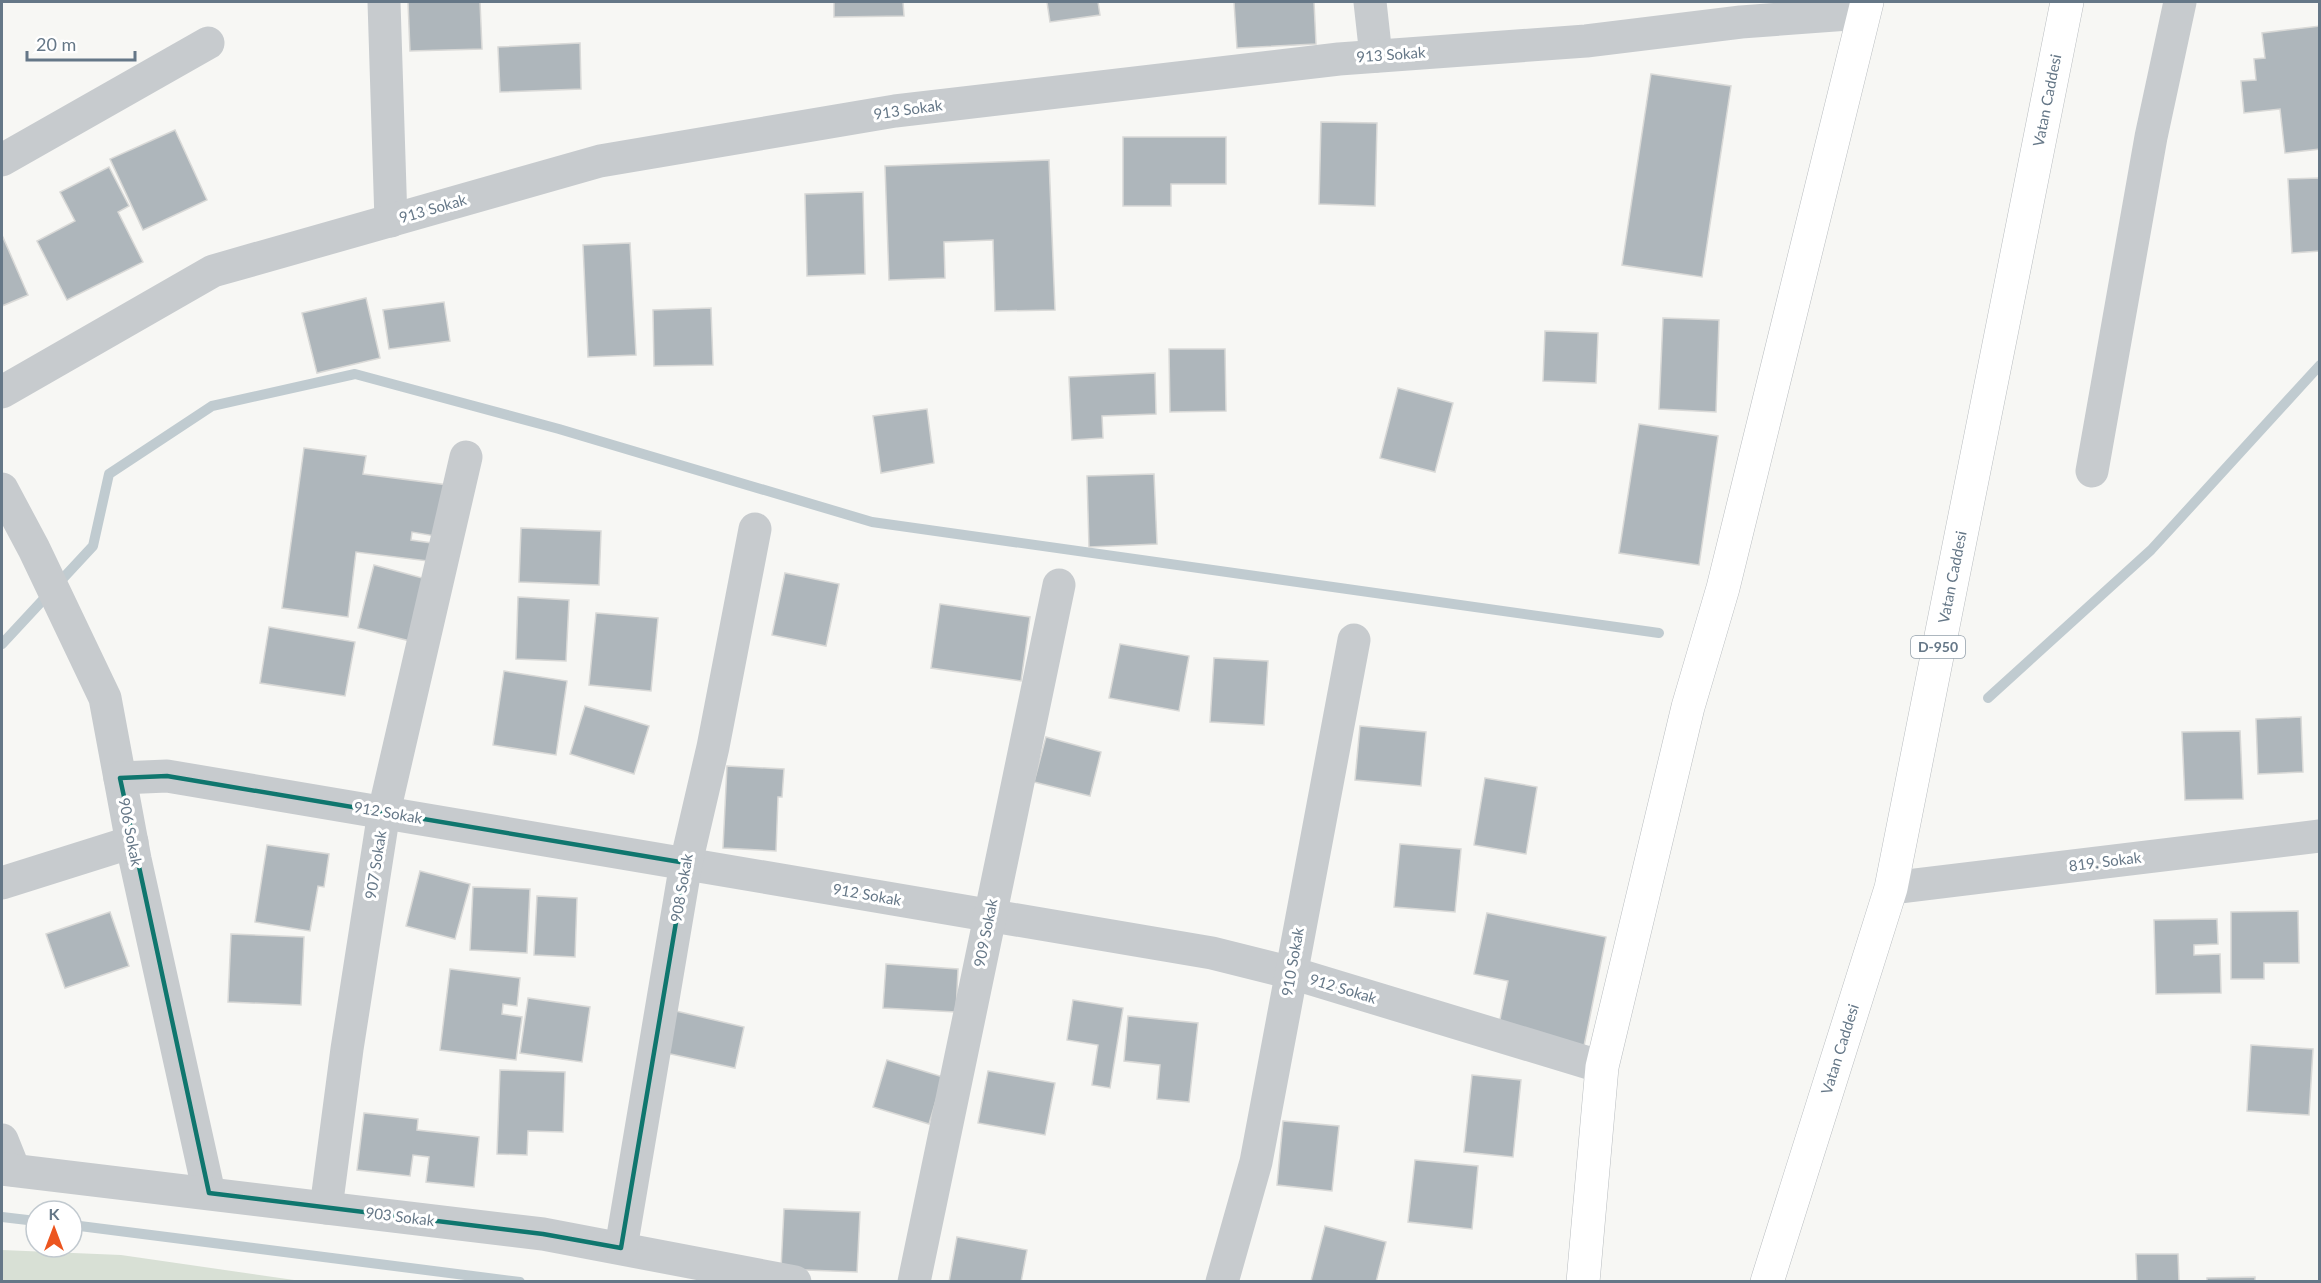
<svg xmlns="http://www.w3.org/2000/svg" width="2321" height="1283" font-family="Lato,sans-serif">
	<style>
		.green { fill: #d8e0d5 }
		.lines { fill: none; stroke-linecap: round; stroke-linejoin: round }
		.stream { stroke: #c0cbd0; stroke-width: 10 }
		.building { fill: #aeb6bb; stroke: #d9d9d7; stroke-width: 1.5 }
		.highway-casing { stroke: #b9bdc0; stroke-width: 34 }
		.street { stroke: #c7cbce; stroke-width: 33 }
		.highway { stroke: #fff; stroke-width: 33 }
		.marked { fill: none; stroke: #0f766e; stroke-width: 4.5; stroke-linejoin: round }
		.labels { text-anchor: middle; stroke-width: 6; stroke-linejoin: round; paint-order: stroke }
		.shield { fill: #fff; stroke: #93a0ab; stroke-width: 1.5 }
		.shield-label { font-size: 14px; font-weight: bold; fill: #657787 }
		.street-label { font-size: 15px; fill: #657787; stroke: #fff }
	</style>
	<rect width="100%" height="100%" fill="#f7f7f4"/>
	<polygon class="green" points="2,1250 121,1255 301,1281 2,1281"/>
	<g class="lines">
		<g class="stream">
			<polyline points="2,644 93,546 109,474 212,406 355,374 559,429 872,522 1659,633"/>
			<polyline points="1988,698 2151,550 2320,365"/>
			<polyline points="2,1217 36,1221"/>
			<polyline points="72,1225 520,1282"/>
		</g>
	</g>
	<g class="building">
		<polygon points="408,2 480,2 482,49 410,51"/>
		<polygon points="834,2 903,2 904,16 834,17"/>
		<polygon points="1047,2 1098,2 1100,15 1050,22"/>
		<polygon points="1234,2 1314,2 1316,44 1237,48"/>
		<polygon points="2320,26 2320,149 2285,153 2280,109 2244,113 2241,81 2256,80 2254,59 2265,58 2262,33"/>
		<polygon points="580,43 581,89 500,92 498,47"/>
		<polygon points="1651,74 1731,86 1702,277 1622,265"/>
		<polygon points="1321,122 1377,123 1375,206 1319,204"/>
		<polygon points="175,130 207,200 143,230 110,159"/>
		<polygon points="1123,137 1226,137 1226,184 1171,184 1171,206 1123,206"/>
		<polygon points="1049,160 1055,310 995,311 993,240 944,242 945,278 889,280 885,166"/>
		<polygon points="109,167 129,206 118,212 143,262 67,300 37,241 75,221 60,192"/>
		<polygon points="2320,178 2320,251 2292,253 2288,179"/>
		<polygon points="863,192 865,274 807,276 805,194"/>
		<polygon points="2,235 28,295 2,306"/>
		<polygon points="630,243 636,355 588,357 583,245"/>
		<polygon points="366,298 380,358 317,373 302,313"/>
		<polygon points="444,302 450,341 389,349 383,310"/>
		<polygon points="711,308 713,365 654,366 653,310"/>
		<polygon points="1663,318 1719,320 1716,412 1659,409"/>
		<polygon points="1545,331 1598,333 1596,383 1543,381"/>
		<polygon points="1169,349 1225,349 1226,411 1170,412"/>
		<polygon points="1155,373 1156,414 1102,416 1103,438 1072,440 1069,377"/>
		<polygon points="1398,388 1453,403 1435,472 1380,458"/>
		<polygon points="927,409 934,463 881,473 873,416"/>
		<polygon points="1639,424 1718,436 1699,565 1619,553"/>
		<polygon points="304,448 366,456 363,474 448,485 441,537 412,532 411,540 439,544 436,562 356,552 348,617 282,608"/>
		<polygon points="1154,474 1157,544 1089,547 1087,476"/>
		<polygon points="521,528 601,531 599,585 519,582"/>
		<polygon points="374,565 426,579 410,641 358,628"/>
		<polygon points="785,573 839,584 826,646 772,635"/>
		<polygon points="518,597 569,600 566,661 516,659"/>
		<polygon points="940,604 1030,617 1021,681 931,668"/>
		<polygon points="596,613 658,618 651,691 589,685"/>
		<polygon points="269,627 355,642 345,696 260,683"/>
		<polygon points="1120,644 1189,656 1179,711 1109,698"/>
		<polygon points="1214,658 1268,661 1264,725 1210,722"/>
		<polygon points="504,671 567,681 556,755 493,745"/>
		<polygon points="585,706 649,726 634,774 570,754"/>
		<polygon points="2301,717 2303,772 2258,774 2256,719"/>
		<polygon points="1360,726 1426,732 1421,786 1355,780"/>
		<polygon points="2240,731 2243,799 2185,800 2182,732"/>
		<polygon points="1046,737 1101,752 1090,796 1034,782"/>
		<polygon points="727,766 784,769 782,797 778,797 776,851 723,848"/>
		<polygon points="1485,778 1537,787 1526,854 1474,845"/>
		<polygon points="1400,844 1461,849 1455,912 1394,907"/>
		<polygon points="267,845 329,854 324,887 318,886 310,931 255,922"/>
		<polygon points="420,871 470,884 455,939 406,926"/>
		<polygon points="473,887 530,889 527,953 470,950"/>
		<polygon points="537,896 577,898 575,957 534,955"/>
		<polygon points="2298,911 2299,963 2264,963 2264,979 2231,979 2231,912"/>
		<polygon points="110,912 129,966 65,988 46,934"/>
		<polygon points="1487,913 1606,937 1584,1046 1498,1029 1508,981 1474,974"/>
		<polygon points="2217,919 2218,944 2194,945 2194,955 2220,954 2221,993 2156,994 2154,920"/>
		<polygon points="231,934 304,937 301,1005 228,1002"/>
		<polygon points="886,964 958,969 956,1012 883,1008"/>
		<polygon points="450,969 520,978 517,1006 503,1004 502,1014 522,1017 516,1060 440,1050"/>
		<polygon points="528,998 590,1007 582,1062 520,1053"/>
		<polygon points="1073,1000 1123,1008 1110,1088 1092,1085 1098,1045 1067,1040"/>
		<polygon points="676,1011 744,1027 735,1068 666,1053"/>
		<polygon points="1128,1016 1198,1023 1189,1102 1157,1099 1160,1065 1124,1061"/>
		<polygon points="2251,1045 2313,1049 2309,1115 2247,1111"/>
		<polygon points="887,1060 943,1077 929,1124 873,1107"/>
		<polygon points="500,1070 565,1072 563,1132 528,1131 527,1155 497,1154"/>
		<polygon points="988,1071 1055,1083 1045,1135 978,1123"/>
		<polygon points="1472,1075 1521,1080 1513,1157 1464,1152"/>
		<polygon points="364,1113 418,1119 417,1130 479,1137 474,1187 426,1182 429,1157 413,1155 410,1176 357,1170"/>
		<polygon points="1283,1121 1339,1126 1332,1191 1277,1185"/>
		<polygon points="1415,1160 1478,1166 1472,1229 1408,1222"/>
		<polygon points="784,1209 860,1212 857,1272 781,1269"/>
		<polygon points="1325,1226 1386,1242 1376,1282 1311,1281"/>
		<polygon points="957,1237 1027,1250 1021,1282 949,1282"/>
		<polygon points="2136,1254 2178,1254 2179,1282 2137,1282"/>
		<polygon points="2255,1277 2255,1282 2207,1282 2207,1278"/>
	</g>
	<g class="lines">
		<defs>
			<g id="highway">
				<polyline points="1583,1282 1602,1067 1688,707 1723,588 1867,2"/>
				<path id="s1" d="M1767 1282 1891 888 2067 2"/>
			</g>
		</defs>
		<use href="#highway" class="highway-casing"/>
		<g class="street">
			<polyline points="384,2 391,221"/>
			<polyline points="1370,2 1376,56"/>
			<polyline points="2,160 208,43"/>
			<polyline points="2,392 213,271 600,161 895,111 1339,59 1586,41 1741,22 1862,13"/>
			<polyline points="2092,471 2151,137 2180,2"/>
			<polyline points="2,489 34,549 105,698 135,859 209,1193"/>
			<polyline points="120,778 167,776 1212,953 1292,973 1602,1067"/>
			<polyline points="2,883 132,842"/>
			<polyline points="1891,888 2320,836"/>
			<polyline points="2,1140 14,1170"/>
			<polyline points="2,1169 543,1234 795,1282"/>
			<polyline points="326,1208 347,1049 384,812 466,457"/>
			<polyline points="621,1248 686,863 713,747 755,529"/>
			<polyline points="914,1282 1059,585"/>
			<polyline points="1222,1282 1256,1162 1354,640"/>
		</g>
		<use href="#highway" class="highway"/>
	</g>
	<path class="marked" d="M167 776 686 863 621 1248 543 1234 209 1193 120 778Z"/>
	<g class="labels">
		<rect class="shield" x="1911" y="636" width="54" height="22" rx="4.5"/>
		<g class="shield-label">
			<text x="1938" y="652">D-950</text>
		</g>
		<g class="street-label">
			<text transform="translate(1391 55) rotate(-4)" y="5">913 Sokak</text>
			<text dy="5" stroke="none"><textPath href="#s1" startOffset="1216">Vatan Caddesi</textPath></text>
			<text transform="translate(908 110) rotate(-8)" y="5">913 Sokak</text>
			<text transform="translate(433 209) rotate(-16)" y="5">913 Sokak</text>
			<text dy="5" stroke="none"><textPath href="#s1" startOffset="730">Vatan Caddesi</textPath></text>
			<text transform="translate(388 813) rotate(10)" y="5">912 Sokak</text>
			<text transform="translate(130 832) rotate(79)" y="5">906 Sokak</text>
			<text transform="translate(2105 862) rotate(-7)" y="5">819. Sokak</text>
			<text transform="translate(376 865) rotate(-81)" y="5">907 Sokak</text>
			<text transform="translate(682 888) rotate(-80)" y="5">908 Sokak</text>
			<text transform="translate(867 895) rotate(10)" y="5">912 Sokak</text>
			<text transform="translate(986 933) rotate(-79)" y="5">909 Sokak</text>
			<text transform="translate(1293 962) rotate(-80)" y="5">910 Sokak</text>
			<text transform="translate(1343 989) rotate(17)" y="5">912 Sokak</text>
			<text dy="5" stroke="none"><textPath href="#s1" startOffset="244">Vatan Caddesi</textPath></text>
			<text transform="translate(400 1217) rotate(7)" y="5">903 Sokak</text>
		</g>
	</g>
	<rect width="2321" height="1283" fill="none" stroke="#657787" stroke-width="6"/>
	<g transform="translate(54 1229)"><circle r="28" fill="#ffffff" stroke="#c1c9cf" stroke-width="1.5"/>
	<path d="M0-4.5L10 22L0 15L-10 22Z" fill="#ec551f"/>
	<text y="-9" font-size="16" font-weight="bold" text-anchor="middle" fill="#657787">K</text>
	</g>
	<path d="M27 51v9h108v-9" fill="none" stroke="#657787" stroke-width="3"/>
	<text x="36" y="51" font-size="18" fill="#657787" stroke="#ffffff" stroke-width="4.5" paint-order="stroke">20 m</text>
</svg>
